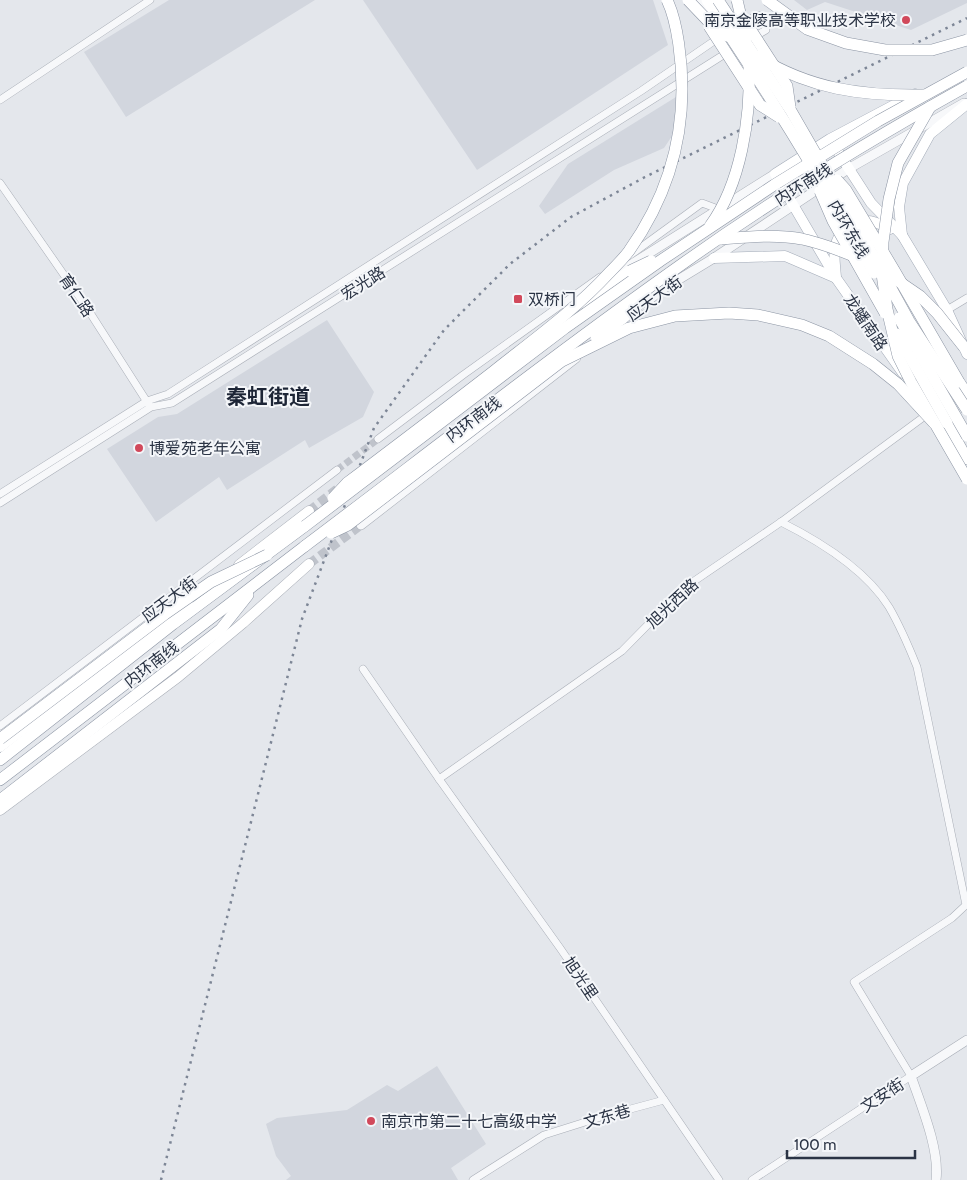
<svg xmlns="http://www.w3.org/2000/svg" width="967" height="1180" font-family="Cabin,'Noto Sans SC',sans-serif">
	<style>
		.built { fill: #d2d6de }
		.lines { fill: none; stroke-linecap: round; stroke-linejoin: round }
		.minor-tunnel { stroke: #bfc3cb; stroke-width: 7; stroke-dasharray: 7 3.5; stroke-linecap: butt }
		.tertiary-tunnel { stroke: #bfc3cb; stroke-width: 9; stroke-dasharray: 9 4.5; stroke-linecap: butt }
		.minor-casing { stroke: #a9aeb7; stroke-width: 8 }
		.tertiary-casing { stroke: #a9aeb7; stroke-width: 10 }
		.secondary-casing { stroke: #a9aeb7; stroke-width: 11 }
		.primary-casing { stroke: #a3abb8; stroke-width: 11 }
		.trunk-casing { stroke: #8b94a3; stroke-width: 12 }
		.minor { stroke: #f7f8fa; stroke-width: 7 }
		.tertiary { stroke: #f7f8fa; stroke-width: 9 }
		.secondary { stroke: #fff; stroke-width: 10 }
		.primary { stroke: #fff; stroke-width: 10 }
		.trunk { stroke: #fff; stroke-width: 11 }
		.rail { stroke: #7d8696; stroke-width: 2.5; stroke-dasharray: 2.5 5; stroke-linecap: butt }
		.trunk-bridge-casing { stroke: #8b94a3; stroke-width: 12; stroke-linecap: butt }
		.trunk-bridge { stroke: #fff; stroke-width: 11 }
		.poi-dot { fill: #d1495b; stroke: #f4f6f9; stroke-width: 2 }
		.labels { text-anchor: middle; stroke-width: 4; stroke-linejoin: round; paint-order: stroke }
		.poi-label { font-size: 16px; fill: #2b3445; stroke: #f4f6f9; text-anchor: start }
		.street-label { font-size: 16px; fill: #2b3445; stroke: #f4f6f9 }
		.district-label { font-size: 21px; font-weight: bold; fill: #1d2536; stroke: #f4f6f9 }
	</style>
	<rect width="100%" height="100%" fill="#e4e7ec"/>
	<g class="built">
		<polygon points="169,0 315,0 126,117 84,52"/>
		<polygon points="363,0 653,0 668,45 477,170"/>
		<polygon points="794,0 967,0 967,3 911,30 825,2 807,10"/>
		<polygon points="676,97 674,133 664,148 614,170 545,214 539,206 568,164"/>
		<polygon points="327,320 374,392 363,417 309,448 305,440 227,490 219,477 156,522 107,449 158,417 177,414"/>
		<polygon points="437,1066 486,1144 451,1168 458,1180 286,1180 291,1176 276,1156 266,1124 277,1118 347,1110 387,1085 398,1091"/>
	</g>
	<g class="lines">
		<polyline class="minor-tunnel" points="337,470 378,439"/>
		<g class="tertiary-tunnel">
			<polyline points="309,511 337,489"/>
			<polyline points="309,564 361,525"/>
		</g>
		<defs>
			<g id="minor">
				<polyline points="743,23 758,15 763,16 765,20 766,30 752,38"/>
				<polyline points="0,100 150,0"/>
				<polyline points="0,183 87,308 149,405"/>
				<polyline points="629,256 702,203 718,209"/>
				<polyline points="947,310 967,298"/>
				<polyline points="378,439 463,375 600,277"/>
				<polyline points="0,494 147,401 168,394 641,91 714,41"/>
				<polyline points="0,503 151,407 172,403 728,52"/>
				<polyline points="363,669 439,779 560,948 719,1180"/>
				<polyline points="0,726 337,470"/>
				<polyline points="439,779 622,651 684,588 781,522 929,413"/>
				<polyline points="473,1180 544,1135 601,1117 664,1100"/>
				<path d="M752 1180 911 1076 854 982 952 918 966 905 917 667C909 647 900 626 889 607 866 570 819 541 781 522"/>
			</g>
			<g id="tertiary">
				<polyline points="700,0 715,23"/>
				<polyline points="608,279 775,174"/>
				<polyline points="641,306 663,289 714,258 848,169 964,103"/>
				<polyline points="361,525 576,358"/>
				<path d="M936 1180C940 1150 921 1105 911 1076L967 1040"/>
			</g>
			<g id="secondary">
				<polyline points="239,565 309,511"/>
				<polyline points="0,747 188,604"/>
				<polyline points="0,810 178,677 243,623 309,564"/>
			</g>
			<g id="primary">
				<polyline points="831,141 871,203 902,235 947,310 967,354"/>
				<path d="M860 222C871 219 880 224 890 229"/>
				<polyline points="902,235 899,207 903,183 930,134 967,104"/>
				<path d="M714 258 785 256 836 278C835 260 830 243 845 230"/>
				<polyline points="903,373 836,278 775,174 830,139 915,94"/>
			</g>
			<g id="trunk">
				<polyline points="707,0 724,27"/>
				<polyline points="585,303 630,271"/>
				<polyline points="959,382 967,394"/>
				<polyline points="947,423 967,459"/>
				<polyline points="0,760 173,624 305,526"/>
				<polyline points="0,780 305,546"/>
				<polyline points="0,800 221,629 248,595"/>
			</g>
		</defs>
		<use href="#minor" class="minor-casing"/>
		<use href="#tertiary" class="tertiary-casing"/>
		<use href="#secondary" class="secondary-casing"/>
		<use href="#primary" class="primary-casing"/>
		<use href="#trunk" class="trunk-casing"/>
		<use href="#minor" class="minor"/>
		<use href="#tertiary" class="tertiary"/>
		<use href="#secondary" class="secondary"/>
		<use href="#primary" class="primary"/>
		<use href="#trunk" class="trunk"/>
		<polyline class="rail" points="161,1180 302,619 374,428 444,330 510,264 571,217 645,177 967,18"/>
		<defs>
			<g id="trunk-bridge">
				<polyline points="688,0 709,22 727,36"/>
				<polyline points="718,0 791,111 847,208 909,321 967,410"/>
				<polyline points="737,0 746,38"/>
				<polyline points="767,0 807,29 846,43 885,50 932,50 967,40"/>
				<polyline points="745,21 787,86 790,107"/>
				<polyline points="709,26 760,105 779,117"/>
				<path d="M724 27C777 107 827 189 874 273"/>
				<path d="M757 56C809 89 862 96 923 95"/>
				<polyline points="930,107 898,163 889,199 883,242 882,274 887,309 898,356 911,382 967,479"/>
				<polyline points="837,180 846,190 894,270 959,382"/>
				<polyline points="820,191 833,221 885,313"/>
				<path d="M710 226C741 184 751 117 749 66"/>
				<path d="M721 239C748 237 775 234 802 239 825 244 847 253 868 262"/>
				<polyline points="882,270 920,296 937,313 964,347"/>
				<polyline points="630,271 651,261"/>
				<polyline points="899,318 967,436"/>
				<polyline points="897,334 947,423"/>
				<polyline points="596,337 622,319 645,299"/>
				<path d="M333 498 347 483C396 446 445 409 494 371 533 340 575 310 609 273 616 266 623 259 629 251 663 203 682 148 682 89 682 63 678 23 667 0"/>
				<polyline points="305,526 565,328 660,261 774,185 878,121 967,72"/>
				<polyline points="331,533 348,525 562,361 629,328 675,316 729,313 758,315 802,325 829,336 873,364 898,384 934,423"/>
				<path d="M305 546C431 451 556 353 685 262 775 198 870 140 967 86"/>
				<polyline points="0,739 165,614 211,582 267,555"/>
			</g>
		</defs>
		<use href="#trunk-bridge" class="trunk-bridge-casing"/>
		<use href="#trunk-bridge" class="trunk-bridge"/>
	</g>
	<g class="poi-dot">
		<circle cx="906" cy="20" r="5"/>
		<rect x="513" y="294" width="10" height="10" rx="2.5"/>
		<circle cx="139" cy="448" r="5"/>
		<circle cx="371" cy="1121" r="5"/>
	</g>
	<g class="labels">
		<g class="poi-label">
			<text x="896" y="26" text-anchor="end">南京金陵高等职业技术学校</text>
			<text x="528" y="305">双桥门</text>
			<text x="149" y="454">博爱苑老年公寓</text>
			<text x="381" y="1127">南京市第二十七高级中学</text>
		</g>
		<g class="street-label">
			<text transform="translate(803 184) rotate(-32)" y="6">内环南线</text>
			<text transform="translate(849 229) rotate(60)" y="6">内环东线</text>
			<text transform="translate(363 283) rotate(-32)" y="6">宏光路</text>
			<text transform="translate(77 295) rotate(56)" y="6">育仁路</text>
			<text transform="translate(654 298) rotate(-36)" y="6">应天大街</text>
			<text transform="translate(866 322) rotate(56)" y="6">龙蟠南路</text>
			<text transform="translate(473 419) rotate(-37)" y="6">内环南线</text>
			<text transform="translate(169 599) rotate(-37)" y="6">应天大街</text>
			<text transform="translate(672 603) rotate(-43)" y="6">旭光西路</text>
			<text transform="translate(151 664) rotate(-38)" y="6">内环南线</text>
			<text transform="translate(581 978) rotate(56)" y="6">旭光里</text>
			<text transform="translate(882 1095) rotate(-33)" y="6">文安街</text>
			<text transform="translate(607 1116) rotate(-16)" y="6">文东巷</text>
		</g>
		<g class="district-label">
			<text x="268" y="404">秦虹街道</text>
		</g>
	</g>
	<path d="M787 1150v8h128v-8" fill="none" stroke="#2b3445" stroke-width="2.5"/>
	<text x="794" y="1150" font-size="15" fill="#2b3445" stroke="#f4f6f9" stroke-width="4" paint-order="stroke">100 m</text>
</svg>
